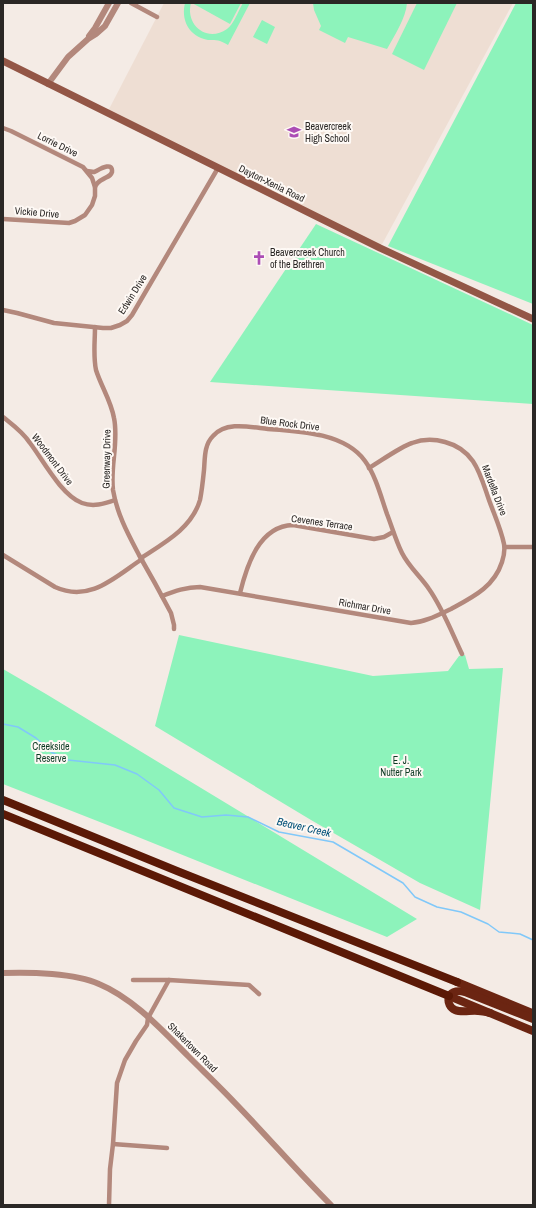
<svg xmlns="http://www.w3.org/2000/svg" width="536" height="1208" font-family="'Archivo Narrow',sans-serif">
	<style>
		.built { fill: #eeded3 }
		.green { fill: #8df3bb }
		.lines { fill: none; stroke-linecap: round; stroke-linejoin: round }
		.stream { stroke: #80c8f9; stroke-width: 1.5 }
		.minor { stroke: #b3887c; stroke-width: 4.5 }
		.tertiary { stroke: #b3887c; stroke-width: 6 }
		.secondary { stroke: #935646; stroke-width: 7 }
		.trunk { stroke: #6b2512; stroke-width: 8 }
		.motorway { stroke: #5b1906; stroke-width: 8 }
		.labels { text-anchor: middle; stroke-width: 4; stroke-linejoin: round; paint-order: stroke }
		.poi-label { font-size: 10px; fill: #2a2725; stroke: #fef9f5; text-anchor: start }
		.street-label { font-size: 10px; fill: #2a2725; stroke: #fef9f5 }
		.park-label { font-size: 10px; fill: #0e3b25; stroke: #fef9f5 }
		.water-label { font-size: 11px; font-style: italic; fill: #015078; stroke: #fef9f5 }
	</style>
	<rect width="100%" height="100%" fill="#f4ebe5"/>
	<polygon class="built" points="164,3 513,3 380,248 107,113"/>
	<g class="green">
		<path d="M185 3H191C185 25 207 43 227 29 234 24 238 11 243 3H250L228 45C226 44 223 42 220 41 215 39 209 41 204 39 188 34 181 19 185 3Z"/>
		<polygon points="192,3 241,3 230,24"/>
		<path d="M313 3H407C406 18 394 36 387 49L348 37 345 43 319 30 321 26 314 10Z"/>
		<polygon points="417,3 457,3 424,70 392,54"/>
		<polygon points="516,3 533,3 533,304 388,246"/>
		<polygon points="262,20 275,27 267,44 253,37"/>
		<polygon points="316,224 533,325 533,404 210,382"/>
		<polygon points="179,635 373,676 448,671 459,656 465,655 469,669 503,668 480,910 420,883 311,820 155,726"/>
		<polygon points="3,669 46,694 417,919 387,937 133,835 3,784"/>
	</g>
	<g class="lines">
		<polyline class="stream" points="3,724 18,727 36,738 51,752 68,760 115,765 137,774 159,790 174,808 202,817 226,815 248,817 279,832 333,842 403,883 415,897 437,907 461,912 488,924 499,932 520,934 533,940"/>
		<g class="minor">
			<polyline points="131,3 157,17"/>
			<polyline points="3,128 11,131 83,167 92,178 95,187 95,196 92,205 85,215 75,221 69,223 3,219"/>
			<path d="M87 171C90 171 91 172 94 172 97 171 113 160 112 172 111 175 110 176 107 177 102 180 97 181 95 187"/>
			<polyline points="3,310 17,313 54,323 103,328 111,328 120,325 127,321 132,315 218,168"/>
			<path d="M95 327C95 341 93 356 96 370 101 386 111 401 114 418 119 442 110 466 113 490 117 514 128 534 139 555 150 574 161 594 171 613L174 625V629"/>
			<path d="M3 417C13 425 23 432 30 443 43 460 61 495 82 503 93 507 104 504 115 500"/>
			<polyline points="505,547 533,547"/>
			<path d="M3 555 55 587C90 603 115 577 142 559"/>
			<path d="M141 558C164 543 192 528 200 500 202 490 203 480 204 470 205 458 204 445 213 436 226 421 250 427 268 429 299 431 345 433 365 461 376 476 381 497 387 514 392 527 396 541 402 553 409 567 421 577 429 589 443 609 452 633 462 654"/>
			<path d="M240 593C247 565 259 526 293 525L374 539 384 537 393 532"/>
			<path d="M162 596C175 591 186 587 200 587L411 623C425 622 438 615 451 609 473 597 494 587 502 562 504 556 505 550 504 544 501 529 494 514 489 500 480 474 475 450 445 442 434 439 423 439 412 443 400 447 381 461 369 468"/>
			<polyline points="133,980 169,980"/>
			<polyline points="113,1144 167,1148"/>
			<polyline points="109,1205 110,1169 113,1144 117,1083 125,1060 136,1041 147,1025 148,1018 169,980 249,985 259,994"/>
		</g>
		<g class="tertiary">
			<polyline points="89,36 95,28 109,3"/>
			<polyline points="48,84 68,57 88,39 96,34 105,26 118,3"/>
			<path d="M3 973C30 972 75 973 99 984 133 998 162 1030 188 1056 204 1072 220 1087 235 1103 268 1137 298 1172 331 1205"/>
		</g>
		<polyline class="secondary" points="3,61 380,248 533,319"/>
		<g class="trunk">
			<polyline points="457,982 532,1013"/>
			<polyline points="449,996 533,1031"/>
			<path d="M490 1013C486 1012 482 1011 478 1011 471 1010 462 1013 455 1010 445 1006 445 987 465 992L533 1019"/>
		</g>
		<g class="motorway">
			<polyline points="3,800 177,871 457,982"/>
			<polyline points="3,814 449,996"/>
		</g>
	</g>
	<defs>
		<symbol id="school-bare" viewBox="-9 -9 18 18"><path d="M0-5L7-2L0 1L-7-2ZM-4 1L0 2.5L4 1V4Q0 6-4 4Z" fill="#ac4db5" stroke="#fef9f5" stroke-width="2.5" paint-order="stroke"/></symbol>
		<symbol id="church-bare" viewBox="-9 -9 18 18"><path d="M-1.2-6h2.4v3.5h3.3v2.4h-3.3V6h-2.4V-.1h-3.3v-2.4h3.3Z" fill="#ac4db5" stroke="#fef9f5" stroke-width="2.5" paint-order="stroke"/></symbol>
	</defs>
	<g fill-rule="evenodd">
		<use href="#school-bare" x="284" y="122" width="20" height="20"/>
		<use href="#church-bare" x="249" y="248" width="20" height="20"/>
	</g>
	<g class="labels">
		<g class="poi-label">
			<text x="305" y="130">Beavercreek<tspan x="305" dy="12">High School</tspan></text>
			<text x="270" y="256">Beavercreek Church<tspan x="270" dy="12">of the Brethren</tspan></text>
		</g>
		<g class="street-label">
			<text transform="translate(58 144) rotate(26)" y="4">Lorrie Drive</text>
			<text transform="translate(272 183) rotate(26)" y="4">Dayton-Xenia Road</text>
			<text transform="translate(37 212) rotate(5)" y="4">Vickie Drive</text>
			<text transform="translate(132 294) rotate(-58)" y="4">Edwin Drive</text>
			<text transform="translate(290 423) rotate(7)" y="4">Blue Rock Drive</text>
			<text transform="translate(53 459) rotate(53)" y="4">Woodmont Drive</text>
			<text transform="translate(106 459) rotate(-89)" y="4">Greenway Drive</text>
			<text transform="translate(495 490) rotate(69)" y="4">Mardella Drive</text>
			<text transform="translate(322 522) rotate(8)" y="4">Cevenes Terrace</text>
			<text transform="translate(365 606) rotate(10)" y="4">Richmar Drive</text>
			<text transform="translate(193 1047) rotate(45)" y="4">Shakertown Road</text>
		</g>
		<g class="park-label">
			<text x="51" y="750">Creekside<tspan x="51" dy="12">Reserve</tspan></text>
			<text x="401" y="764">E. J.<tspan x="401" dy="12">Nutter Park</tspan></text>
		</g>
		<g class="water-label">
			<text transform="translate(304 827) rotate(13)" y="4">Beaver Creek</text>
		</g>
	</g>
	<rect width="536" height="1208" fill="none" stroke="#2a2725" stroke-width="8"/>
</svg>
